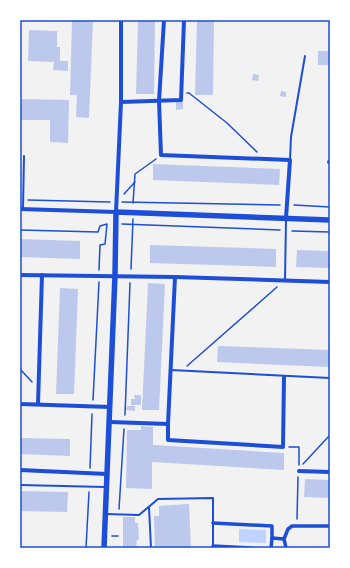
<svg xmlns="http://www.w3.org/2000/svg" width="350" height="568" font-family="Manrope,sans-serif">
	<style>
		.water { fill: #bfd3fe }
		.building { fill: #bdc9ec }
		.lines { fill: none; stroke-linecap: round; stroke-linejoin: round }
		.path { stroke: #1d4ed8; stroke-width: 1.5 }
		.service { stroke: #1d4ed8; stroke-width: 2 }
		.pedestrian { stroke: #1d4ed8; stroke-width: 3.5 }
		.minor { stroke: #1d4ed8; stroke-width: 4 }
		.tertiary { stroke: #1d4ed8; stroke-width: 5.5 }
		.neatline { fill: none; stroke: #1d4ed8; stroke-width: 1.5 }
	</style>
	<rect width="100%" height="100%" fill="#f2f2f2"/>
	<polygon class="water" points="239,529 266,530 266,543 239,542"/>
	<g class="building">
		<polygon points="72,20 93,20 89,118 76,117 77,95 70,95"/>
		<polygon points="138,20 155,20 154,94 136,94"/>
		<polygon points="197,20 214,20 213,95 195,95"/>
		<polygon points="29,30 57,31 57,47 60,47 60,61 68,61 68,71 53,70 54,62 28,61"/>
		<rect x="318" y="51" width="12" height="14"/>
		<polygon points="253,74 259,75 258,81 252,80"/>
		<polygon points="281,91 286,92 286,97 280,96"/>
		<polygon points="20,99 69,100 68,143 50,142 50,120 20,120"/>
		<polygon points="176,101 183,101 183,109 176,110"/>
		<polygon points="153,164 280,169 279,185 153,180"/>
		<polygon points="20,239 80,241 80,259 20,257"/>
		<polygon points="150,245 276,249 276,267 150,263"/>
		<polygon points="297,250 330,251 330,268 296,267"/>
		<polygon points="148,283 165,284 159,410 142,410"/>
		<polygon points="60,288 78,289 74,394 56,394"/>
		<polygon points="218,346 330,350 330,367 217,362"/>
		<polygon points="134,395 141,395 141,405 131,405 131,399 135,399"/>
		<polygon points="127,406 135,406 135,411 126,410"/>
		<polygon points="141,426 153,427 153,445 284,453 284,470 152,462 152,489 126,488 127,430 141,430"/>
		<polygon points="20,438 70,439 70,456 20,454"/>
		<polygon points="305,479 330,480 330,498 304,497"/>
		<polygon points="20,491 68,492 67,512 20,511"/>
		<polygon points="189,504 191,548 155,548 154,516 159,516 159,506"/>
		<polygon points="123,517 135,517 135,523 138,523 139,540 137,540 136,548 123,548"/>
	</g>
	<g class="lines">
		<g class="path">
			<polyline points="187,93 189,93 227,123 257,152"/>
			<polyline points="124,194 135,182"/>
			<polyline points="28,200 110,202"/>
			<polyline points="122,202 280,205"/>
			<polyline points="133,203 135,174 156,159"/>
			<polyline points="294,205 330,207"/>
			<polyline points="122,224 280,230"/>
			<polyline points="20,230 98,232 100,226 107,224 105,244 100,245 99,270"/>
			<polyline points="292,231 330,232"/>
			<polyline points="131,269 133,219"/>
			<polyline points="187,366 277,287"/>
			<polyline points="20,369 32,382"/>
			<polyline points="93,400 99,282"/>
			<polyline points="125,415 130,283"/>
			<polyline points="289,447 299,447 299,465"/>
			<polyline points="303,464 330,435"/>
			<polyline points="90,468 92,414"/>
			<polyline points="119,509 124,429"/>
			<polyline points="297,519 298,477"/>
			<polyline points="112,536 118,536"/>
			<polyline points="86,548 89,492"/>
		</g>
		<g class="service">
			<polyline points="290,159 291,137 305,56"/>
			<polyline points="23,208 24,156"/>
			<polyline points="285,280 286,220"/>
			<polyline points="171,370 330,378"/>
			<polyline points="20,485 105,487"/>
			<polyline points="149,507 151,548"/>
			<polyline points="106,514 139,515 158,499 213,498 213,548"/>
		</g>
		<g class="pedestrian">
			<polyline points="213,523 272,526 272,538"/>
			<polyline points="284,539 288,529 292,526 330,526"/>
			<polyline points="213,546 251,548"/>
			<polyline points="271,548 272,538 284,539 286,548"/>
		</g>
		<g class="minor">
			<polyline points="164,20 159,101 161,155 290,160 286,218"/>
			<polyline points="121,102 181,100 184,20"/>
			<polyline points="329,162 330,162"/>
			<polyline points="20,209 116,212 121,102 121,20"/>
			<polyline points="20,275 175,277 168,424 110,422"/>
			<polyline points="175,277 330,282"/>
			<polyline points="20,404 110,407"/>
			<polyline points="38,404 42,275"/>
			<polyline points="168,424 168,440 283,447 284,377"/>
			<polyline points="20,470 107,474"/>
			<polyline points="299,471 330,472"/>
		</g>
		<polyline class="tertiary" points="104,548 115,275 116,212 330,220"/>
	</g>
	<rect width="350" height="568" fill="none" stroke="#ffffff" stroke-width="42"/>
	<rect x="21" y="21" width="308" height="526" class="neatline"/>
</svg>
